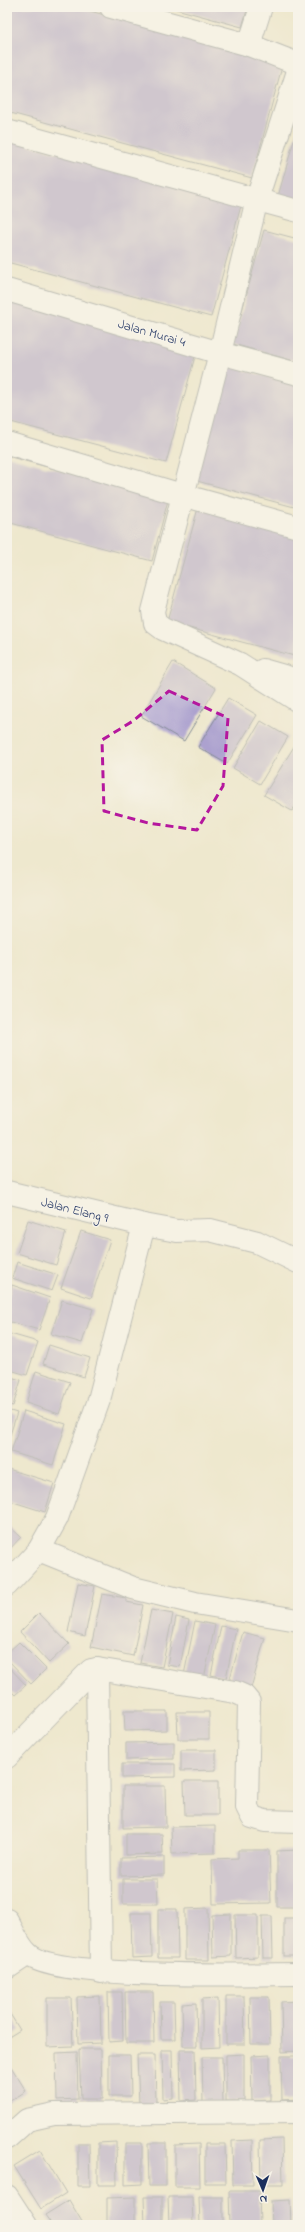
<svg xmlns="http://www.w3.org/2000/svg" width="305" height="2232" font-family="'Indie Flower',sans-serif">
	<style>
		.building { fill: #aca1cf }
		.lines { fill: none; stroke-linecap: round; stroke-linejoin: round }
		.street-casing { stroke: #848c96; stroke-width: 24 }
		.street { stroke: #fff; stroke-width: 22 }
		.marked { fill: none; stroke: #b5179e; stroke-width: 3; stroke-dasharray: 8 5; stroke-linejoin: round }
		.labels { text-anchor: middle; stroke-width: 3; stroke-linejoin: round; paint-order: stroke }
		.street-label { font-size: 13px; fill: #1b2f5e; stroke: #f7f3e8 }
	</style>
	<rect width="100%" height="100%" fill="#f7f3e8"/>
	<filter id="ink" filterUnits="userSpaceOnUse"><feTurbulence type="fractalNoise" baseFrequency=".025" numOctaves="2"/><feDisplacementMap in="SourceGraphic" scale="8" xChannelSelector="R" yChannelSelector="G"/><feConvolveMatrix kernelMatrix="1 2 1 2 8 2 1 2 1" color-interpolation-filters="sRGB"/></filter>
	<filter id="wash" filterUnits="userSpaceOnUse"><feTurbulence type="fractalNoise" baseFrequency=".012" numOctaves="4" result="noise"/><feDisplacementMap in="SourceGraphic" scale="16" xChannelSelector="R" yChannelSelector="G"/><feGaussianBlur stdDeviation="0.9" result="paint"/><feColorMatrix in="noise" values="0 0 0 0 0 0 0 0 0 0 0 0 0 0 0 0 0 1.4 0 .05"/><feComposite in="paint" operator="in"/></filter>
	<g filter="url(#wash)">
		<rect width="100%" height="100%" fill="#eee8ce"/>
		<g id="blocks">
			<g class="building">
				<polygon points="7,7 75,7 283,63 252,178 7,112"/>
				<polygon points="169,7 248,7 242,27"/>
				<polygon points="298,126 298,206 277,200"/>
				<polygon points="7,139 242,202 211,317 7,262"/>
				<polygon points="264,230 298,239 298,362 233,344"/>
				<polygon points="7,298 197,349 166,463 7,421"/>
				<polygon points="224,365 298,385 298,508 193,480"/>
				<polygon points="7,456 168,500 152,561 7,522"/>
				<polygon points="198,508 298,534 298,657 167,622"/>
				<polygon points="173,662 216,688 184,741 141,716"/>
				<polygon points="228,698 257,715 227,764 198,747"/>
				<polygon points="261,721 288,737 260,784 233,768"/>
				<polygon points="298,740 298,802 292,811 264,795"/>
				<polygon points="28,1220 66,1232 56,1265 17,1253"/>
				<polygon points="81,1231 110,1240 91,1298 61,1288"/>
				<polygon points="17,1262 58,1275 52,1291 12,1278"/>
				<polygon points="12,1285 50,1298 39,1330 7,1321 7,1301"/>
				<polygon points="62,1300 93,1309 82,1343 51,1334"/>
				<polygon points="7,1333 38,1342 27,1375 7,1369"/>
				<polygon points="49,1345 90,1358 84,1377 43,1364"/>
				<polygon points="36,1371 70,1382 59,1414 26,1403"/>
				<polygon points="7,1376 21,1380 13,1406 7,1404"/>
				<polygon points="7,1410 17,1413 10,1435 7,1434"/>
				<polygon points="24,1411 66,1424 53,1465 11,1452"/>
				<polygon points="8,1469 54,1483 45,1512 7,1500"/>
				<polygon points="7,1524 21,1537 7,1552"/>
				<polygon points="78,1583 95,1586 85,1636 68,1632"/>
				<polygon points="102,1594 126,1598 126,1602 143,1605 133,1656 91,1647"/>
				<polygon points="151,1610 173,1614 162,1667 140,1663"/>
				<polygon points="39,1613 69,1644 49,1663 20,1632"/>
				<polygon points="176,1617 189,1620 180,1667 167,1665"/>
				<polygon points="195,1621 215,1625 204,1679 184,1675"/>
				<polygon points="221,1626 236,1629 226,1678 211,1675"/>
				<polygon points="243,1632 265,1638 251,1688 229,1682"/>
				<polygon points="19,1642 46,1669 31,1684 7,1659 7,1653"/>
				<polygon points="7,1665 26,1685 15,1695 7,1687"/>
				<polygon points="124,1711 167,1711 167,1730 125,1731"/>
				<polygon points="177,1712 209,1712 209,1739 178,1739"/>
				<polygon points="174,1742 174,1759 126,1760 126,1743"/>
				<polygon points="181,1750 216,1750 216,1770 181,1771"/>
				<polygon points="122,1764 175,1764 175,1777 122,1778"/>
				<polygon points="184,1781 218,1781 218,1815 185,1815"/>
				<polygon points="123,1786 165,1786 166,1827 123,1828"/>
				<polygon points="215,1826 215,1853 172,1854 171,1827"/>
				<polygon points="126,1834 162,1834 163,1854 126,1855"/>
				<polygon points="238,1850 269,1850 271,1903 213,1904 212,1859 238,1858"/>
				<polygon points="298,1850 298,1907 277,1907 277,1851"/>
				<polygon points="164,1857 164,1875 121,1876 121,1858"/>
				<polygon points="123,1879 157,1879 158,1904 123,1904"/>
				<polygon points="208,1908 209,1960 185,1960 185,1909"/>
				<polygon points="158,1909 177,1909 178,1958 158,1958"/>
				<polygon points="131,1913 151,1913 152,1957 132,1958"/>
				<polygon points="231,1914 231,1956 213,1957 212,1915"/>
				<polygon points="235,1915 258,1915 258,1957 236,1958"/>
				<polygon points="262,1916 272,1916 273,1958 263,1958"/>
				<rect x="284" y="1918" width="14" height="38"/>
				<polygon points="108,1992 122,1992 123,2041 109,2042"/>
				<polygon points="125,1992 153,1992 154,2043 126,2043"/>
				<polygon points="100,1996 101,2043 78,2044 77,1997"/>
				<polygon points="226,1996 244,1996 245,2044 226,2044"/>
				<polygon points="250,1997 269,1997 270,2044 251,2044"/>
				<polygon points="47,1998 71,1998 73,2046 47,2047"/>
				<polygon points="218,1998 219,2047 202,2048 202,1999"/>
				<polygon points="298,2001 298,2051 282,2052 281,2002"/>
				<polygon points="160,2002 174,2002 175,2039 161,2039"/>
				<polygon points="196,2003 197,2046 183,2046 182,2004"/>
				<polygon points="7,2009 20,2030 7,2038"/>
				<polygon points="79,2049 101,2049 102,2099 81,2099"/>
				<polygon points="162,2050 172,2050 173,2098 163,2099"/>
				<polygon points="180,2050 195,2050 196,2100 181,2101"/>
				<polygon points="77,2052 78,2099 57,2100 56,2053"/>
				<polygon points="244,2054 244,2101 226,2101 226,2055"/>
				<polygon points="109,2055 130,2055 131,2096 109,2096"/>
				<polygon points="137,2055 155,2055 156,2104 139,2104"/>
				<polygon points="270,2055 270,2100 252,2101 251,2056"/>
				<polygon points="281,2056 298,2056 298,2099 282,2100"/>
				<polygon points="202,2057 222,2057 223,2102 203,2102"/>
				<polygon points="7,2060 26,2091 7,2103"/>
				<polygon points="282,2139 283,2185 261,2185 260,2140"/>
				<polygon points="252,2140 253,2185 233,2185 232,2141"/>
				<polygon points="116,2142 117,2185 98,2185 98,2143"/>
				<polygon points="78,2143 89,2143 90,2186 78,2186"/>
				<polygon points="125,2143 142,2143 142,2184 125,2185"/>
				<polygon points="148,2143 166,2143 166,2186 149,2186"/>
				<polygon points="199,2144 200,2187 175,2187 175,2145"/>
				<polygon points="205,2144 225,2144 226,2183 205,2183"/>
				<polygon points="40,2150 66,2193 41,2209 14,2166"/>
				<polygon points="229,2191 259,2191 260,2225 230,2225"/>
				<polygon points="135,2197 135,2225 107,2225 107,2198"/>
				<polygon points="144,2197 162,2197 162,2225 145,2225"/>
				<polygon points="168,2197 192,2197 193,2225 169,2225"/>
				<polygon points="199,2197 223,2197 223,2225 200,2225"/>
				<polygon points="69,2200 84,2225 52,2225 45,2215"/>
				<polygon points="290,2200 291,2225 272,2225 271,2201"/>
			</g>
		</g>
	</g>
	<g filter="url(#ink)">
		<use href="#blocks" fill-opacity="0" stroke="#848c96" stroke-width="1"/>
		<g class="lines">
			<defs>
				<g id="street">
					<polyline points="111,7 249,45 298,64"/>
					<polyline points="249,45 261,7"/>
					<polyline points="298,71 257,199 220,353 153,611 155,623 163,629 240,664 298,701"/>
					<polyline points="7,131 298,211"/>
					<polyline points="7,290 220,353 298,374"/>
					<polyline points="7,443 182,495 298,527"/>
					<polyline points="263,670 298,680"/>
					<polyline points="7,1192 144,1225"/>
					<polyline points="39,1550 133,1588 195,1603 298,1620"/>
					<polyline points="7,1585 39,1550 57,1518 99,1400 144,1225 177,1231 210,1230 257,1242 298,1262"/>
					<polyline points="97,1669 101,1972"/>
					<polyline points="7,1757 91,1670 97,1669 235,1692 244,1696 249,1702 247,1807 252,1817 265,1821 298,1822"/>
					<path d="M7 1920C13 1931 19 1946 28 1954 55 1980 252 1974 298 1974"/>
					<polyline points="7,1968 28,1954"/>
					<polyline points="7,2138 27,2120 54,2114 298,2112"/>
					<polyline points="7,2196 26,2225"/>
				</g>
			</defs>
			<use href="#street" class="street-casing"/>
			<use href="#street" class="street"/>
		</g>
	</g>
	<path d="M0 0H305V2232H0ZM169 691 228 718 223 786 197 830 148 823 104 811 102 740 133 721Z" fill="#eee8ce" fill-opacity=".55" fill-rule="evenodd"/>
	<path class="marked" d="M169 691 228 718 223 786 197 830 148 823 104 811 102 740 133 721Z"/>
	<g class="labels">
		<g class="street-label">
			<text transform="translate(152 332) rotate(16)" y="5">Jalan Murai 4</text>
			<text transform="translate(75 1209) rotate(14)" y="5">Jalan Elang 9</text>
		</g>
	</g>
	<rect width="305" height="2232" fill="none" stroke="#f7f3e8" stroke-width="24"/>
	<g transform="translate(263 2190) rotate(178)" stroke="#f7f3e8" stroke-width="3" paint-order="stroke">
	<path d="M0-3L7 15L0 10L-7 15Z" fill="#1b2f5e"/>
	<text y="-6" font-size="11" font-weight="bold" text-anchor="middle" fill="#1b2f5e">N</text>
	</g>
</svg>
